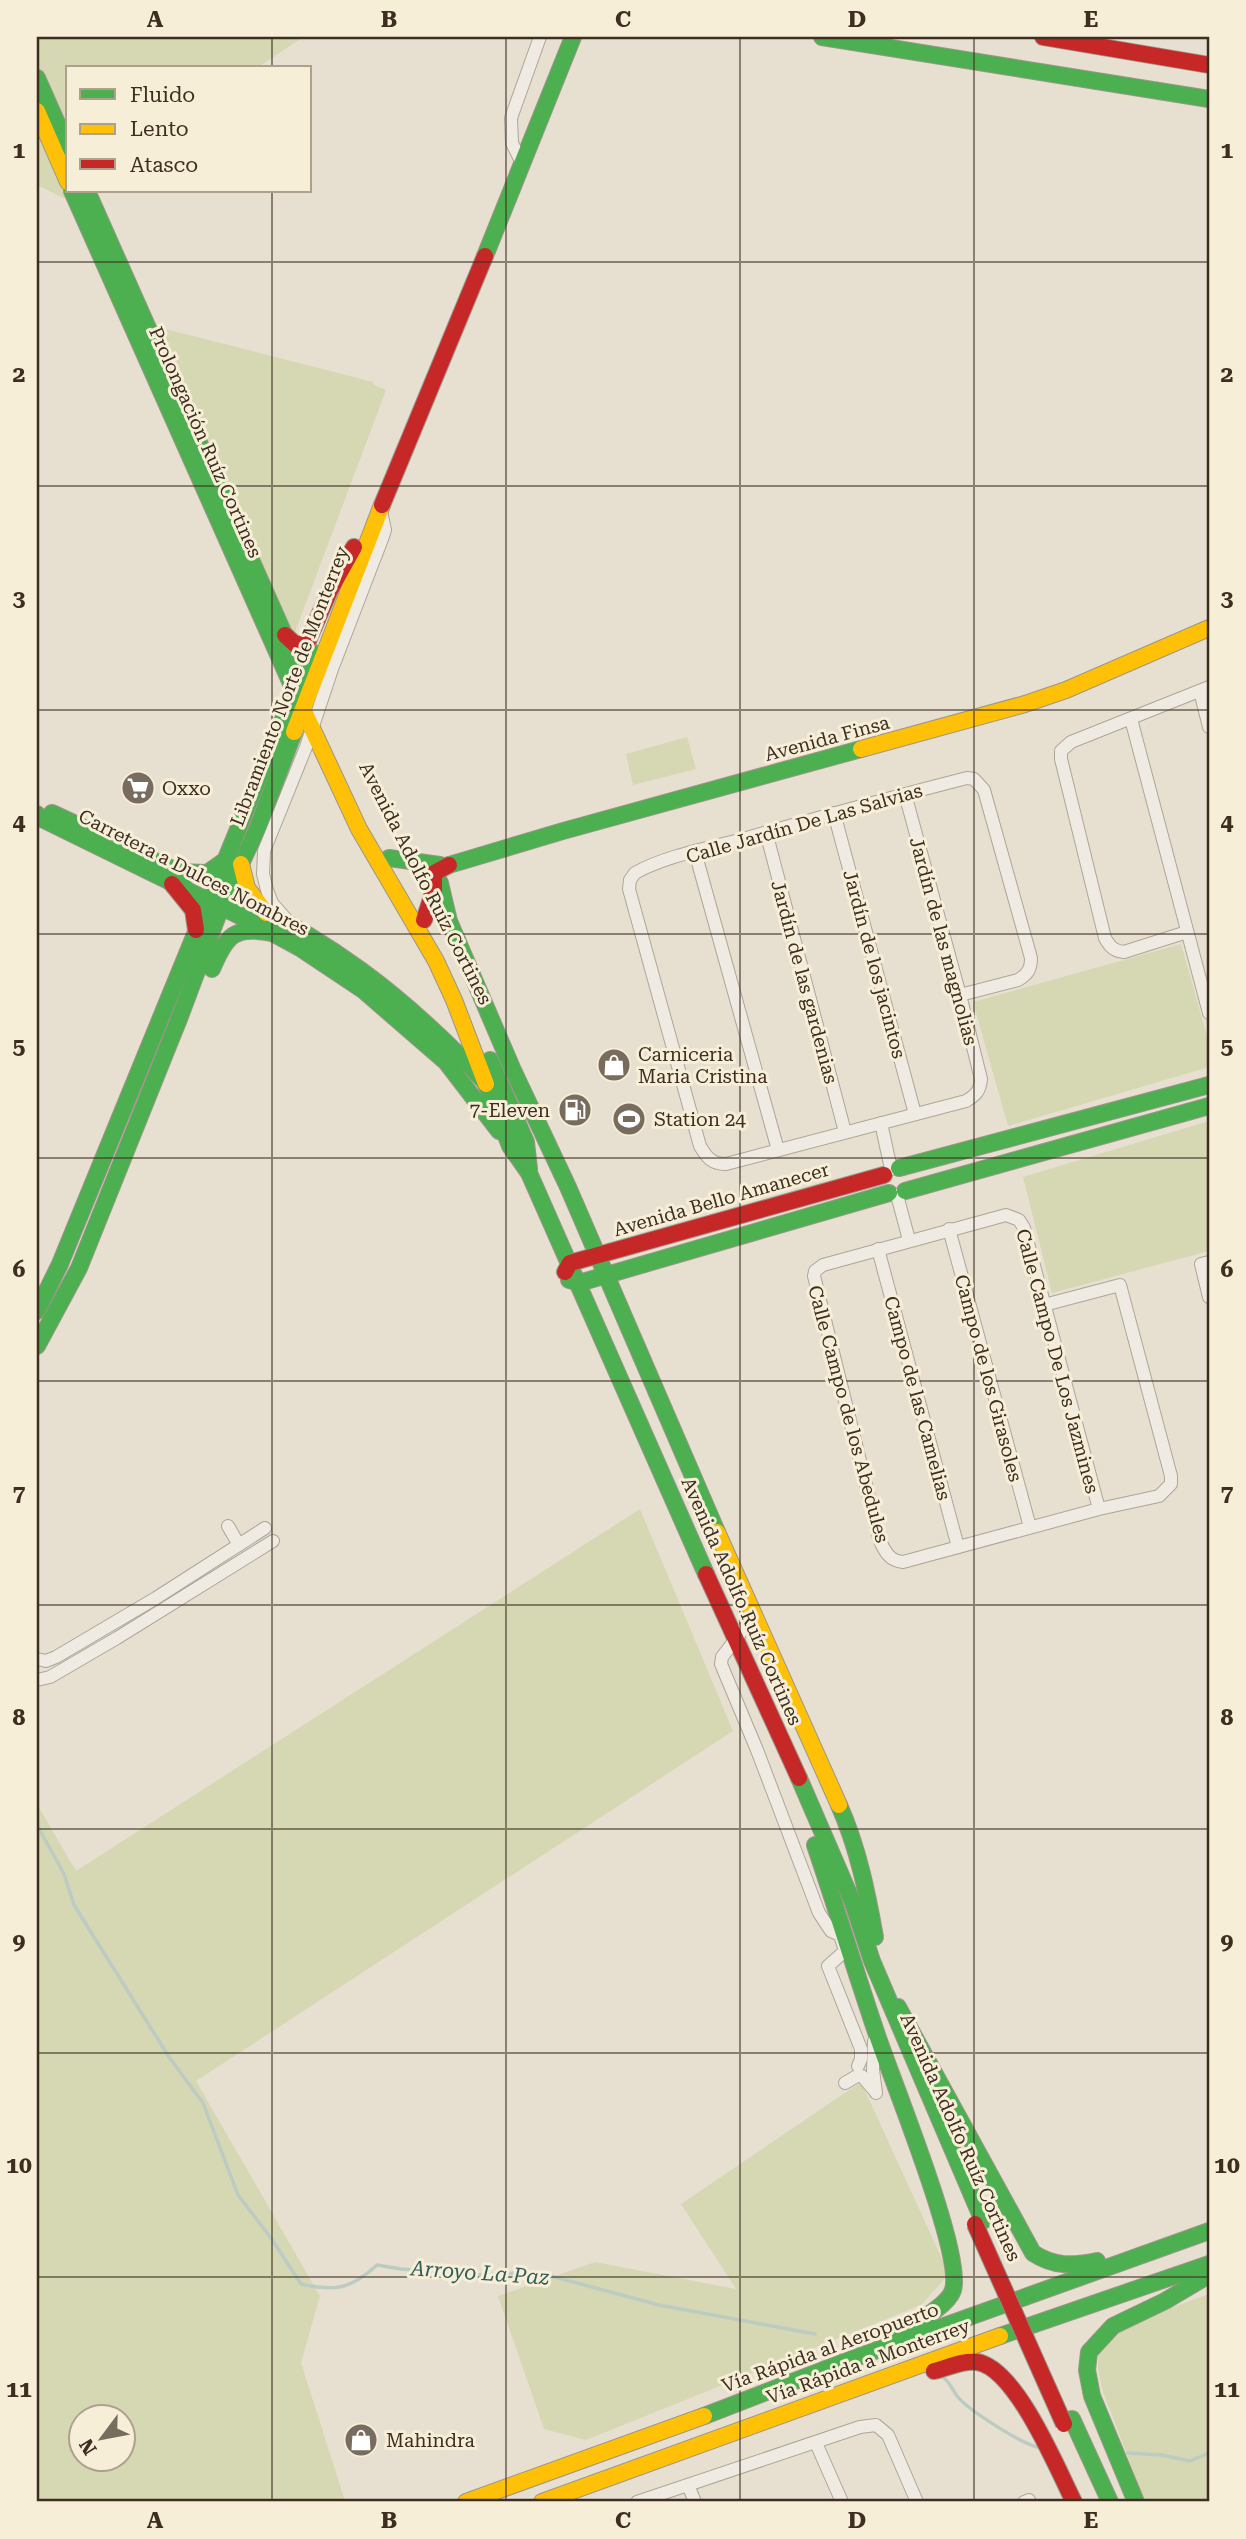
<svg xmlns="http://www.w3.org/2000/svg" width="1246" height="2539" font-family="'Roboto Serif',serif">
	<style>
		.green { fill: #d6d7b3; fill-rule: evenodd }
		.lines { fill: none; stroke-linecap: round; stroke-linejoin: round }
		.stream { stroke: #bcccc2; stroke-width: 3.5 }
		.street-casing { stroke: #ada599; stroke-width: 14 }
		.fast-casing { stroke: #9c958a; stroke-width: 18 }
		.slow-casing { stroke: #9c958a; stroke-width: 18 }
		.jam-casing { stroke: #9c958a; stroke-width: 18 }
		.street { stroke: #efebe3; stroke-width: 12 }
		.fast { stroke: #4caf50; stroke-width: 16 }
		.slow { stroke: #ffc107; stroke-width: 16 }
		.jam { stroke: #c62828; stroke-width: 16 }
		.jam-bridge-casing { stroke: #928b80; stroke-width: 18; stroke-linecap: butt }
		.jam-bridge { stroke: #c62828; stroke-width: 16 }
		.grid { fill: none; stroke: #3d2e20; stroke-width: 2; stroke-opacity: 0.55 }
		.labels { text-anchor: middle; stroke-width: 6; stroke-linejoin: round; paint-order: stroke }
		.street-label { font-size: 19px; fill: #3d2e20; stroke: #f7eed8 }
		.poi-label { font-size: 19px; fill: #3d2e20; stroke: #f7eed8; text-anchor: start }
		.water-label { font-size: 21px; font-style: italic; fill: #2f5d5a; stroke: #f7eed8 }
		.neatline { fill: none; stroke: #3d2e20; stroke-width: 2.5 }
		.grid-label { font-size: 23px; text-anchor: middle; font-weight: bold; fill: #3d2e20 }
	</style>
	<rect width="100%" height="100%" fill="#e7e0d1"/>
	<g class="green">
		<polygon points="37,37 303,37 257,68 68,68 68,191 75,191 64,198 37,185"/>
		<polygon points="158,327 373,382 374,385 386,390 292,640"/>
		<polygon points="687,737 696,769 633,785 626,754"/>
		<polygon points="1181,944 1209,1043 1209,1067 1008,1126 973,1002"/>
		<polygon points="1209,1121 1209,1251 1052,1293 1023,1177"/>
		<path d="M640 1509 733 1731 196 2081 320 2296 301 2363 345 2501 37 2502V1804L76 1871ZM122 2416V2458H80V2416Z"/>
		<polygon points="861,2082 949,2274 921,2305 586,2440 544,2429 498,2296 595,2262 736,2289 681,2204"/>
		<polygon points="1209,2294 1209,2502 1145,2502 1102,2389 1098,2368 1098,2351 1119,2327"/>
	</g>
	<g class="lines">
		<g class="stream">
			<path d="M37 1825 64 1874 74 1905 169 2057 203 2103 238 2195 271 2238 301 2284C335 2292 351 2289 377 2265L401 2269 483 2275 536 2272 659 2305 815 2334"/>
			<path d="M944 2378C950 2383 952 2389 957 2396 968 2410 1019 2442 1037 2447"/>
			<polyline points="1128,2453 1162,2455 1190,2461 1209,2453"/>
		</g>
		<defs>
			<g id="street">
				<polyline points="523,165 512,143 511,118 540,37"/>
				<polyline points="1200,691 1209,727"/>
				<polyline points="1131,719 1209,1013"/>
				<path d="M905 794 960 995 981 1079C980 1091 976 1095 966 1101L726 1164C712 1164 707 1158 700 1146L629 889 630 880 635 873C665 856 709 848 743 839 817 818 892 797 967 778L974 779 984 790 1031 958C1031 969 1028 974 1018 980L960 995"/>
				<polyline points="834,813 915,1114"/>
				<polyline points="766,832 845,1132"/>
				<polyline points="695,852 778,1150"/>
				<polyline points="286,919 272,903 267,890 263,874 264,851 306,747 332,669 382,539 385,530 381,511"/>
				<path d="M1187 932 1124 952C1114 951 1110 947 1105 938L1061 759V751L1071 742 1209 687"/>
				<polyline points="881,1123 891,1169"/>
				<polyline points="897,1195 909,1240"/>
				<polyline points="949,1229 1030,1527"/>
				<polyline points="878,1249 958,1547"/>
				<polyline points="1209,1262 1201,1264 1209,1297"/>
				<path d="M1044 1305 1120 1285 1171 1476V1484L1159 1496 1099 1509 903 1562C890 1561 885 1552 880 1541L814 1276 815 1271 823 1265 1006 1215 1019 1220 1024 1228 1099 1509"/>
				<polyline points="228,1526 239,1545"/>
				<polyline points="755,1614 722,1657 721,1664 757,1750 819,1913 831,1931 840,1935 845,1951 828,1966 861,2049 861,2059 858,2066"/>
				<polyline points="37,1659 46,1661 56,1657 156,1598 265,1528"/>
				<polyline points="37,1680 50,1677 117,1638 273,1541"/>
				<polyline points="874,2041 873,2070 876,2093"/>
				<polyline points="845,2083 857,2076 862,2076 874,2090"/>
				<polyline points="816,2443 842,2502"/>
				<polyline points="688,2485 695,2502"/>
				<polyline points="637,2502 860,2427 876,2425 888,2435 917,2502"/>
				<polyline points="1024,2502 1029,2500"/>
			</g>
			<g id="fast">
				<polyline points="822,37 1209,99"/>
				<polyline points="37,78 68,148"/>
				<polyline points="72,191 297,697"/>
				<polyline points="87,191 304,679"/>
				<polyline points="485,256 573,37"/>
				<polyline points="52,813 187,876"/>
				<polyline points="37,814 42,819 256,924 300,948 363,990 446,1062 499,1131"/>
				<polyline points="389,858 440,865"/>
				<polyline points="429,865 440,883 449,921 512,1068 568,1187 717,1532"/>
				<polyline points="449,865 563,831 861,749"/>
				<polyline points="178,872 207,873 227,859"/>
				<path d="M217 889C324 934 405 997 484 1081"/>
				<path d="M212 969C226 936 234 925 272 933"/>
				<polyline points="490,1060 526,1142 529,1169"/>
				<polyline points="486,1084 510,1146 529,1173 706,1574"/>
				<polyline points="899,1168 1209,1085"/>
				<polyline points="905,1191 1209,1106"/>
				<polyline points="569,1280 579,1283 889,1193"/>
				<polyline points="37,1311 60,1264 311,651"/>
				<polyline points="37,1346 79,1268 179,1019 221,907 258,827 294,732"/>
				<polyline points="799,1778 853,1903 872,1961 983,2221"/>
				<path d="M839 1805C858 1848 867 1892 875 1937"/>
				<path d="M815 1845C836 1907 855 1970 876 2032 891 2078 964 2254 953 2290 948 2306 914 2324 900 2333"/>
				<path d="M898 2007 1033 2253C1054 2267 1073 2266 1097 2261"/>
				<polyline points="1000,2336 1209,2264"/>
				<polyline points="704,2416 852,2359 1209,2231"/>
				<polyline points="1072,2419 1110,2502"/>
				<polyline points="1136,2502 1092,2396 1087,2370 1089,2352 1113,2326 1165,2301 1209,2275"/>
			</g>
			<g id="slow">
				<polyline points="37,111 68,182"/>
				<polyline points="303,709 359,829 436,961 454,1000 486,1084"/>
				<polyline points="294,732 382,505"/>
				<polyline points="861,749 1025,704 1066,690 1209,628"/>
				<polyline points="241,864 247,888 266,913"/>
				<polyline points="717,1532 839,1805"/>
				<polyline points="466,2502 704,2416"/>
				<polyline points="542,2502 1000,2336"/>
			</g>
			<g id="jam">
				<polyline points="1043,37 1209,65"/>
				<polyline points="382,505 485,256"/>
				<polyline points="285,635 297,646 308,641 330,590 354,547"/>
				<polyline points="172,884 193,910 196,930"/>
				<polyline points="424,920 434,890 434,873 449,865"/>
				<polyline points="565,1272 570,1263 884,1175"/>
				<polyline points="706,1574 799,1778"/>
				<path d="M934 2371C947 2368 963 2360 977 2362 1016 2368 1057 2468 1074 2502"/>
			</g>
		</defs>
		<use href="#street" class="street-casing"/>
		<use href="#fast" class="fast-casing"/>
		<use href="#slow" class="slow-casing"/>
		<use href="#jam" class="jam-casing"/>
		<use href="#street" class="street"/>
		<use href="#fast" class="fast"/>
		<use href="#slow" class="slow"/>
		<use href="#jam" class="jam"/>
		<defs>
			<polyline id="jam-bridge" points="975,2224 1064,2424"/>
		</defs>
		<use href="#jam-bridge" class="jam-bridge-casing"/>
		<use href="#jam-bridge" class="jam-bridge"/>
	</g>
	<path class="grid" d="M272 37V68M506 37V2502M740 37V2502M974 37V2502M272 191V2502M37 262H1209M37 486H1209M37 710H1209M37 934H1209M37 1158H1209M37 1381H1209M37 1605H1209M37 1829H1209M37 2053H1209M37 2277H1209"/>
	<defs>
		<symbol id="supermarket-disc" viewBox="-11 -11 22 22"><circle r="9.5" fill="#786c5e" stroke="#f7eed8"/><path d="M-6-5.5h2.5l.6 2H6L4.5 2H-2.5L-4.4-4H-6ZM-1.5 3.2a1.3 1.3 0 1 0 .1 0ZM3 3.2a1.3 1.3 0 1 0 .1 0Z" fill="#fff"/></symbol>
		<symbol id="shop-disc" viewBox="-11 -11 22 22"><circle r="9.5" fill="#786c5e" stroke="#f7eed8"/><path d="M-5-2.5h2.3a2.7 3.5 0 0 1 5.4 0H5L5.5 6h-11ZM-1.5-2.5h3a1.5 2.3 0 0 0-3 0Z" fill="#fff"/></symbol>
		<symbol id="fuel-disc" viewBox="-11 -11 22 22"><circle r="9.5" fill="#786c5e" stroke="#f7eed8"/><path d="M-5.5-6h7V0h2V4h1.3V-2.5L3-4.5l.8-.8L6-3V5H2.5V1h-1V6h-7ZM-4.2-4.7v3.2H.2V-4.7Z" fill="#fff"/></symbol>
		<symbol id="stadium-disc" viewBox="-11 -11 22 22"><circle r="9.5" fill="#786c5e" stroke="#f7eed8"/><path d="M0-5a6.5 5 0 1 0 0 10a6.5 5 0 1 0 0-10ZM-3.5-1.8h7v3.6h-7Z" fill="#fff"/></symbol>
	</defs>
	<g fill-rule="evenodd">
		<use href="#supermarket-disc" x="119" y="769" width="38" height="38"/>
		<use href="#shop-disc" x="595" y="1046" width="38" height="38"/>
		<use href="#fuel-disc" x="556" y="1091" width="38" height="38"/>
		<use href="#stadium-disc" x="610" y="1100" width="38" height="38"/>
		<use href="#shop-disc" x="342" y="2421" width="38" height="38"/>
	</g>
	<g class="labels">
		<g class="street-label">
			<text transform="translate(206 442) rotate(66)" y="7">Prolongación Ruíz Cortines</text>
			<text transform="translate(289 686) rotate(-69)" y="7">Libramiento Norte de Monterrey</text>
			<text transform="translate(827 738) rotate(-15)" y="7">Avenida Finsa</text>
			<text transform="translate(804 823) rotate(-16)" y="7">Calle Jardín De Las Salvias</text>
			<text transform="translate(194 872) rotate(27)" y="7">Carretera a Dulces Nombres</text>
			<text transform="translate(426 883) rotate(63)" y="7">Avenida Adolfo Ruíz Cortines</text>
			<text transform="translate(944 941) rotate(75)" y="7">Jardín de las magnolias</text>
			<text transform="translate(875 964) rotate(75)" y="7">Jardín de los jacintos</text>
			<text transform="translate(805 982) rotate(75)" y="7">Jardín de las gardenias</text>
			<text transform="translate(721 1199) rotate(-16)" y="7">Avenida Bello Amanecer</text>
			<text transform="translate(1058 1361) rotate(75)" y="7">Calle Campo De Los Jazmines</text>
			<text transform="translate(989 1378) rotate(75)" y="7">Campo de los Girasoles</text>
			<text transform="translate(918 1398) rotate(75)" y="7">Campo de las Camelias</text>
			<text transform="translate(849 1414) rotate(75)" y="7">Calle Campo de los Abedules</text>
			<text transform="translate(742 1601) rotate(66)" y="7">Avenida Adolfo Ruíz Cortines</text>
			<text transform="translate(961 2137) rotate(66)" y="7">Avenida Adolfo Ruíz Cortines</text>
			<text transform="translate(830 2347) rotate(-20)" y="7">Vía Rápida al Aeropuerto</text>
			<text transform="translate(868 2361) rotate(-20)" y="7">Vía Rápida a Monterrey</text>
		</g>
		<g class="poi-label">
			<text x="162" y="795">Oxxo</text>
			<text x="638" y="1061">Carniceria<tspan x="638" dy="22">Maria Cristina</tspan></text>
			<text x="550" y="1117" text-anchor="end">7-Eleven</text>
			<text x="654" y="1126">Station 24</text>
			<text x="386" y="2447">Mahindra</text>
		</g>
		<g class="water-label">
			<text transform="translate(480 2273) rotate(4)" y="7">Arroyo La Paz</text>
		</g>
	</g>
	<rect width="1246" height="2539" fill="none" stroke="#f7eed8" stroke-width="77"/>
	<rect x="66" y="66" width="245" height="126" fill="#f7eed8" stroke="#ada18e" stroke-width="2"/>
	<rect x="80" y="89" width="35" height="10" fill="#4caf50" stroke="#ada18e" stroke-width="2"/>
	<text x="130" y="102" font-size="21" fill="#3d2e20">Fluido</text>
	<rect x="80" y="124" width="35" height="10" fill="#ffc107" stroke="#ada18e" stroke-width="2"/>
	<text x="130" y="136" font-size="21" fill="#3d2e20">Lento</text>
	<rect x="80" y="159" width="35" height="10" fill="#c62828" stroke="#ada18e" stroke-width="2"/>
	<text x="130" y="172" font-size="21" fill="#3d2e20">Atasco</text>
	<g transform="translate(102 2438) rotate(238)"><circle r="33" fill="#f7eed8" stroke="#ada18e" stroke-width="2"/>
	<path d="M0-5L12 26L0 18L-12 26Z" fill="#786c5e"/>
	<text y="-10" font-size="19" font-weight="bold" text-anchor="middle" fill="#3d2e20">N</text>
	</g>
	<rect x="38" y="38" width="1170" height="2462" class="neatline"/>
	<g class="grid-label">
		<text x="155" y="27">A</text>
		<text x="389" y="27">B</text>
		<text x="623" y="27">C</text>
		<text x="857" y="27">D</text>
		<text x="1091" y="27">E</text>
		<text x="19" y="158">1</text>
		<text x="1227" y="158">1</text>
		<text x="19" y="382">2</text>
		<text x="1227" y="382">2</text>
		<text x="19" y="606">3</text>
		<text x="1227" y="606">3</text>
		<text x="19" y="830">4</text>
		<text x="1227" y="830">4</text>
		<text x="19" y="1054">5</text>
		<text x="1227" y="1054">5</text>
		<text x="19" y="1277">6</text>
		<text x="1227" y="1277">6</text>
		<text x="19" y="1501">7</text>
		<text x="1227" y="1501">7</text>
		<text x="19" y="1725">8</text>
		<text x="1227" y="1725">8</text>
		<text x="19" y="1949">9</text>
		<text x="1227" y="1949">9</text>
		<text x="19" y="2173">10</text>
		<text x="1227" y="2173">10</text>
		<text x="19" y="2397">11</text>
		<text x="1227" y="2397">11</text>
		<text x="155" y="2528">A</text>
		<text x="389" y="2528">B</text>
		<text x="623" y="2528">C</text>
		<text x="857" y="2528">D</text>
		<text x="1091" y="2528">E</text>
	</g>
</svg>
